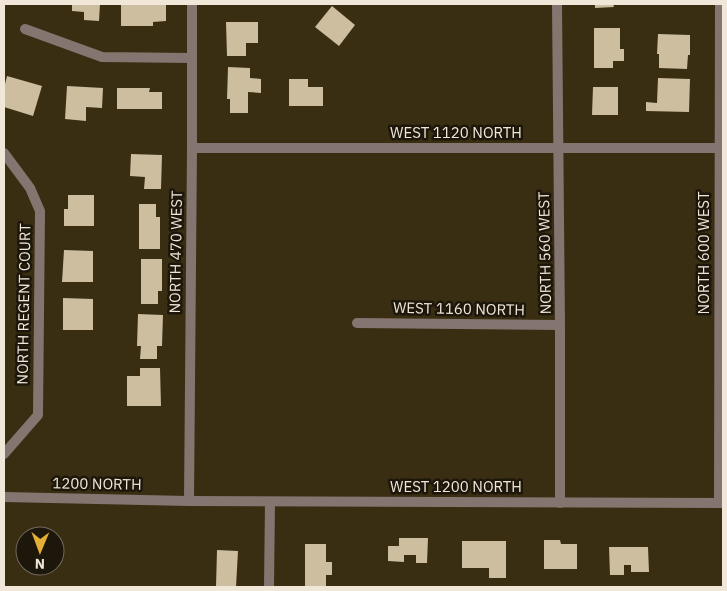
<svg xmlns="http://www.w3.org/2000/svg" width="727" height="591" font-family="'IBM Plex Sans',sans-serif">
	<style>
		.building { fill: #cebea0 }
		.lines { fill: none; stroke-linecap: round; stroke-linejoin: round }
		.minor { stroke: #847570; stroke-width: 10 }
		.tertiary { stroke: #847570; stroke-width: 10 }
		.labels { text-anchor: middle; stroke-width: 5; stroke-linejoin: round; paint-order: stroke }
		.street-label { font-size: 15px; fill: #f0e7d8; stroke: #1c160b }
	</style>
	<rect width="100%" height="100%" fill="#392d12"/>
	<g class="building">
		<polygon points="72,4 100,4 99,21 84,20 84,12 72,11"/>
		<polygon points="121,4 166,4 166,21 153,22 153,26 121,26"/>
		<polygon points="595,4 613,4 614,7 595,8"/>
		<polygon points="332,6 355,25 339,46 315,27"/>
		<polygon points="226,22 258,22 258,43 246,43 246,56 227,56"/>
		<polygon points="594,28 620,28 620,49 624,49 624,61 613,61 613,68 594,68"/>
		<polygon points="658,34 690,35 690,55 688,55 687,69 659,68 659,54 657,54"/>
		<polygon points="228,67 250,68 250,78 261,79 261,93 248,92 248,113 230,113 230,99 227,99"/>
		<polygon points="7,76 42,86 33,116 4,107 4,88"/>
		<polygon points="658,78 690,79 689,112 646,111 646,102 657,103"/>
		<polygon points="289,79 308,79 308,87 323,87 323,106 289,106"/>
		<polygon points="67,86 103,88 102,108 86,107 86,121 65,119"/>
		<polygon points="593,87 618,87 618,115 592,115"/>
		<polygon points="117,88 150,88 149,92 162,92 162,109 117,109"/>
		<polygon points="131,154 162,155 161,189 144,189 145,177 130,176"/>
		<polygon points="68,195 94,195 94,226 64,226 64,209 68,209"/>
		<polygon points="139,204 156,204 156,217 160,217 160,249 139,249"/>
		<polygon points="64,250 93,251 93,282 62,282"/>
		<polygon points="141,259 162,259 162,291 158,291 158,304 141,304"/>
		<polygon points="63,298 93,299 93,330 63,330"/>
		<polygon points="138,314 163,315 162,346 157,346 157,359 140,359 141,346 137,346"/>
		<polygon points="140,368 160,368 161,406 127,406 127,376 140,376"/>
		<polygon points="399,538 428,538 427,563 416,563 416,555 404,555 404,562 388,561 388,546 399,546"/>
		<polygon points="544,540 560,540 561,544 577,544 577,569 544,569"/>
		<polygon points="462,541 506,541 506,578 489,578 489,568 462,568"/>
		<polygon points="305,544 326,544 326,562 332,562 332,575 326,575 326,587 305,587"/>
		<polygon points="609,547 648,547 649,572 631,572 631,565 624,565 624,575 610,575"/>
		<polygon points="217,550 238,551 236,587 216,587"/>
	</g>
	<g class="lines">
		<g class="minor">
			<polyline points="557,4 560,325 560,503"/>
			<polyline points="25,29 102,57 191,58"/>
			<polyline points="192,148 719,148"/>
			<polyline points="4,153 30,188 40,211 38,415 4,454"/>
			<polyline points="357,323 560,325"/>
			<polyline points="189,501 192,148 192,4"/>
			<polyline points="719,503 720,4"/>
			<polyline points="269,587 270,502"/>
		</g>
		<polyline class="tertiary" points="4,497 189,501 723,503"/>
	</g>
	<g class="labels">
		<g class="street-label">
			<text x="456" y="138">WEST 1120 NORTH</text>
			<text transform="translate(176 252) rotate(-89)" y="5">NORTH 470 WEST</text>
			<text transform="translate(545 253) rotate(-91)" y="5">NORTH 560 WEST</text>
			<text transform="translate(704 253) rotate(-90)" y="5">NORTH 600 WEST</text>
			<text transform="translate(24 304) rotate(-89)" y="5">NORTH REGENT COURT</text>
			<text transform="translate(459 309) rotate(1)" y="5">WEST 1160 NORTH</text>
			<text transform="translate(97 484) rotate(1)" y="5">1200 NORTH</text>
			<text x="456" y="492">WEST 1200 NORTH</text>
		</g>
	</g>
	<rect width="727" height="591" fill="none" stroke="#f0e7d8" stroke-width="10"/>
	<g transform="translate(40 551) rotate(181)"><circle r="24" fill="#1c160b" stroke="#716a5d"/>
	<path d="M0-4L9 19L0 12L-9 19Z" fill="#e4ae35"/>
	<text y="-8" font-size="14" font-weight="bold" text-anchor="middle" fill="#f0e7d8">N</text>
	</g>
</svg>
